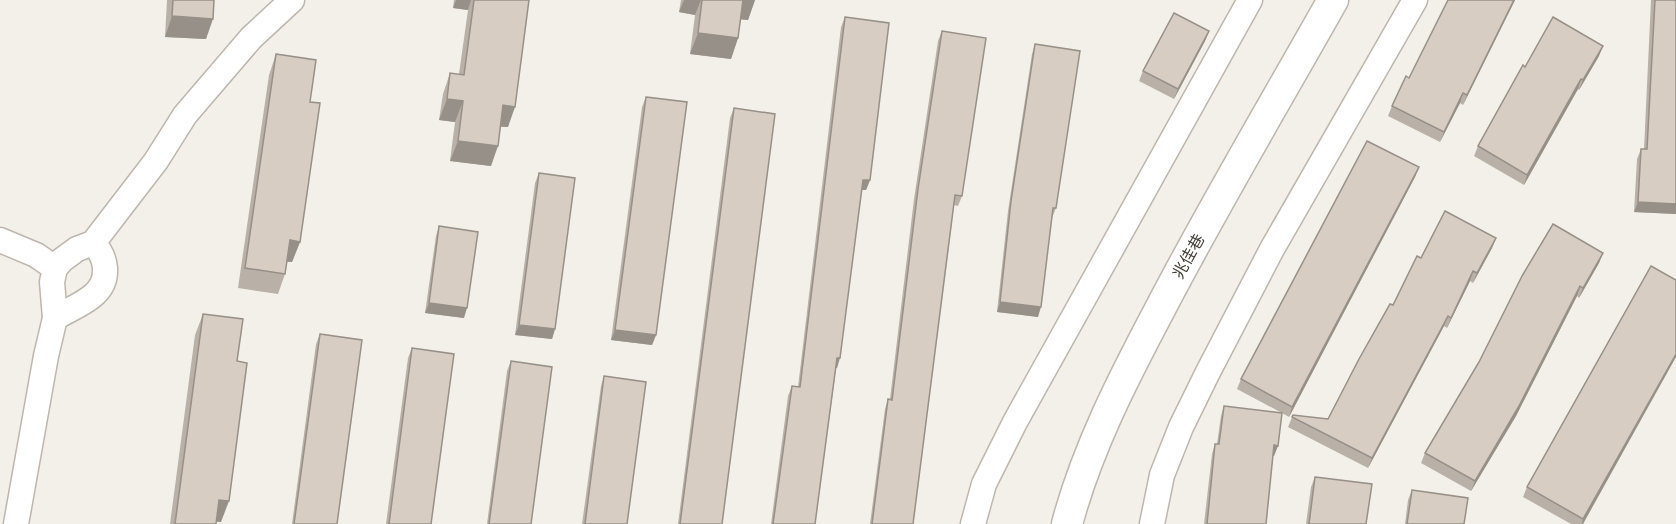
<svg xmlns="http://www.w3.org/2000/svg" width="1676" height="524" font-family="'Public Sans','Noto Sans SC',sans-serif">
	<style>
		.lines { fill: none; stroke-linecap: round; stroke-linejoin: round }
		.minor-casing { stroke: #beb6ad; stroke-width: 27 }
		.tertiary-casing { stroke: #beb6ad; stroke-width: 33 }
		.minor { stroke: #fff; stroke-width: 24 }
		.tertiary { stroke: #fff; stroke-width: 30 }
		.wall { fill: #b9b0a8 }
		.shaded-wall { fill: #969088 }
		.building { fill: #d7cdc3; stroke: #969088; stroke-width: 1.5 }
		.labels { text-anchor: middle; stroke-width: 5; stroke-linejoin: round; paint-order: stroke }
		.street-label { font-size: 16px; fill: #464039; stroke: #fff }
	</style>
	<rect width="100%" height="100%" fill="#f3f0ea"/>
	<g class="lines">
		<defs>
			<g id="minor">
				<polyline points="0,240 36,255 55,268"/>
				<path d="M55 318C76 305 107 297 105 268 104 257 100 250 93 243"/>
				<polyline points="16,524 46,356 55,318 52,282 55,268 62,260 77,249 93,243 156,161 185,115 251,38 292,0"/>
				<polyline points="973,524 984,484 1015,422 1250,0"/>
				<polyline points="1152,524 1162,475 1181,427 1208,372 1272,249 1415,0"/>
			</g>
			<path id="tertiary" d="M1067 524C1087 449 1123 379 1159 311 1214 205 1275 103 1333 0"/>
		</defs>
		<use href="#minor" class="minor-casing"/>
		<use href="#tertiary" class="tertiary-casing"/>
		<use href="#minor" class="minor"/>
		<use href="#tertiary" class="tertiary"/>
	</g>
	<g class="wall">
		<polygon points="167,0 214,0 206,39 165,37"/>
		<polygon points="454,0 529,0 508,127 501,127 491,166 450,161 455,122 439,120 443,94 450,73 459,74 468,10 453,8"/>
		<polygon points="681,0 755,0 748,20 741,19 738,38 731,59 690,54 695,15 679,12"/>
		<polygon points="1515,0 1463,105 1460,103 1440,142 1388,116 1392,106 1409,78"/>
		<polygon points="1651,0 1676,0 1676,214 1634,212 1637,159 1641,149 1644,149"/>
		<polygon points="845,17 870,180 866,190 862,190 837,368 836,368 815,524 771,524 788,396 792,386 798,387 841,27"/>
		<polygon points="942,31 962,196 958,206 954,205 913,524 870,524 885,409 888,399 890,399 914,199 938,41"/>
		<polygon points="1209,31 1205,41 1174,99 1139,81 1143,71"/>
		<polygon points="1035,44 1056,208 1052,218 1038,317 997,312 1008,211 1032,54"/>
		<polygon points="276,54 310,102 300,242 292,262 287,262 285,274 278,294 238,288 269,75"/>
		<polygon points="1599,56 1579,90 1578,89 1524,185 1474,156 1478,146"/>
		<polygon points="646,97 656,335 652,345 611,340 642,107"/>
		<polygon points="734,108 722,524 678,524 730,118"/>
		<polygon points="1419,167 1415,177 1289,417 1282,413 1274,456 1273,456 1266,524 1204,524 1212,454 1215,444 1217,444 1221,416 1224,406 1282,413 1237,389 1241,379"/>
		<polygon points="539,173 555,329 552,339 515,335 535,183"/>
		<polygon points="439,226 464,318 425,313 436,236"/>
		<polygon points="1496,238 1492,248 1473,283 1470,281 1447,328 1444,326 1368,468 1288,427 1293,415 1328,419 1421,258"/>
		<polygon points="1603,253 1599,263 1579,298 1577,296 1516,416 1471,491 1421,463 1425,453"/>
		<polygon points="1651,266 1583,524 1571,524 1523,497 1527,487"/>
		<polygon points="203,314 237,361 221,522 216,521 216,524 170,524 195,335"/>
		<polygon points="320,334 337,524 292,524 316,344"/>
		<polygon points="412,348 431,524 386,524 408,358"/>
		<polygon points="511,361 531,524 487,524 507,371"/>
		<polygon points="604,376 627,524 582,524 601,386"/>
		<polygon points="1315,477 1366,524 1306,524 1311,487"/>
		<polygon points="1412,490 1464,524 1405,524 1408,500"/>
	</g>
	<g class="shaded-wall">
		<polygon points="456,0 471,0 468,10 453,8"/>
		<polygon points="684,0 701,0 695,15 679,12"/>
		<polygon points="743,0 755,0 748,20 736,19"/>
		<polygon points="1514,0 1515,0 1463,105 1467,95"/>
		<polygon points="172,16 213,19 206,39 165,37"/>
		<polygon points="1209,31 1205,41 1174,99 1178,89"/>
		<polygon points="698,33 738,38 731,59 690,54"/>
		<polygon points="1603,46 1599,56 1579,90 1583,80"/>
		<polygon points="1581,79 1578,89 1524,185 1527,175"/>
		<polygon points="1463,93 1460,103 1440,142 1444,132"/>
		<polygon points="447,99 463,101 455,122 439,120"/>
		<polygon points="503,105 515,107 508,127 496,126"/>
		<polygon points="458,141 498,146 491,166 450,161"/>
		<polygon points="1419,167 1415,177 1289,417 1292,407"/>
		<polygon points="863,180 870,180 866,190 860,190"/>
		<polygon points="1638,202 1676,204 1676,214 1634,212"/>
		<polygon points="1496,238 1492,248 1473,283 1477,273"/>
		<polygon points="290,240 300,242 292,262 283,261"/>
		<polygon points="1603,253 1599,263 1579,298 1583,288"/>
		<polygon points="1473,271 1470,281 1447,328 1451,318"/>
		<polygon points="1580,286 1577,296 1516,416 1471,491 1475,481"/>
		<polygon points="1000,302 1041,307 1038,317 997,312"/>
		<polygon points="429,303 467,308 464,318 425,313"/>
		<polygon points="1448,316 1444,326 1368,468 1372,458"/>
		<polygon points="519,325 555,329 552,339 515,335"/>
		<polygon points="615,330 656,335 652,345 611,340"/>
		<polygon points="1676,354 1676,357 1583,524 1582,524 1583,519"/>
		<polygon points="837,358 840,358 837,368 834,368"/>
		<polygon points="1274,445 1278,446 1274,456 1270,455"/>
		<polygon points="219,500 229,501 221,522 211,521"/>
	</g>
	<g class="building">
		<polygon points="173,0 214,0 213,19 172,16"/>
		<polygon points="474,0 529,0 515,107 503,105 498,146 458,141 463,101 447,99 450,73 464,75"/>
		<polygon points="702,0 743,0 738,38 698,33"/>
		<polygon points="1448,0 1514,0 1467,95 1463,93 1444,132 1392,106 1406,76 1409,78"/>
		<polygon points="1655,0 1676,0 1676,204 1638,202 1641,149 1647,149"/>
		<polygon points="1174,13 1209,31 1178,89 1143,71"/>
		<polygon points="845,17 889,23 870,180 863,180 840,358 837,358 815,524 773,524 792,386 800,387"/>
		<polygon points="1553,17 1603,46 1583,80 1581,79 1527,175 1478,146 1523,65 1525,67"/>
		<polygon points="942,31 986,38 962,196 955,195 913,524 872,524 888,399 892,400 918,189"/>
		<polygon points="1035,44 1080,51 1056,208 1053,208 1041,307 1000,302 1011,201"/>
		<polygon points="276,54 316,60 310,102 320,103 300,242 290,240 285,274 245,268"/>
		<polygon points="646,97 687,102 656,335 615,330"/>
		<polygon points="734,108 775,114 722,524 680,524"/>
		<polygon points="1367,141 1419,167 1292,407 1241,379"/>
		<polygon points="539,173 575,178 555,329 519,325"/>
		<polygon points="1445,211 1496,238 1477,273 1473,271 1451,318 1448,316 1372,458 1292,417 1293,415 1328,419 1359,359 1390,304 1393,305 1417,256 1421,258"/>
		<polygon points="1553,224 1603,253 1583,288 1580,286 1519,406 1475,481 1425,453 1479,362 1522,276"/>
		<polygon points="439,226 478,232 467,308 429,303"/>
		<polygon points="1651,266 1676,280 1676,354 1583,519 1527,487"/>
		<polygon points="203,314 243,319 237,361 247,363 229,501 219,500 216,524 175,524"/>
		<polygon points="320,334 362,340 337,524 294,524"/>
		<polygon points="412,348 454,354 431,524 389,524"/>
		<polygon points="511,361 552,367 531,524 489,524"/>
		<polygon points="604,376 646,382 627,524 585,524"/>
		<polygon points="1224,406 1282,413 1278,446 1274,445 1266,524 1207,524 1215,444 1219,444"/>
		<polygon points="1315,477 1372,484 1366,524 1309,524"/>
		<polygon points="1412,490 1468,498 1464,524 1407,524"/>
	</g>
	<g class="labels">
		<g class="street-label">
			<text transform="translate(1188 256) rotate(-61)" y="6">兆佳巷</text>
		</g>
	</g>
</svg>
